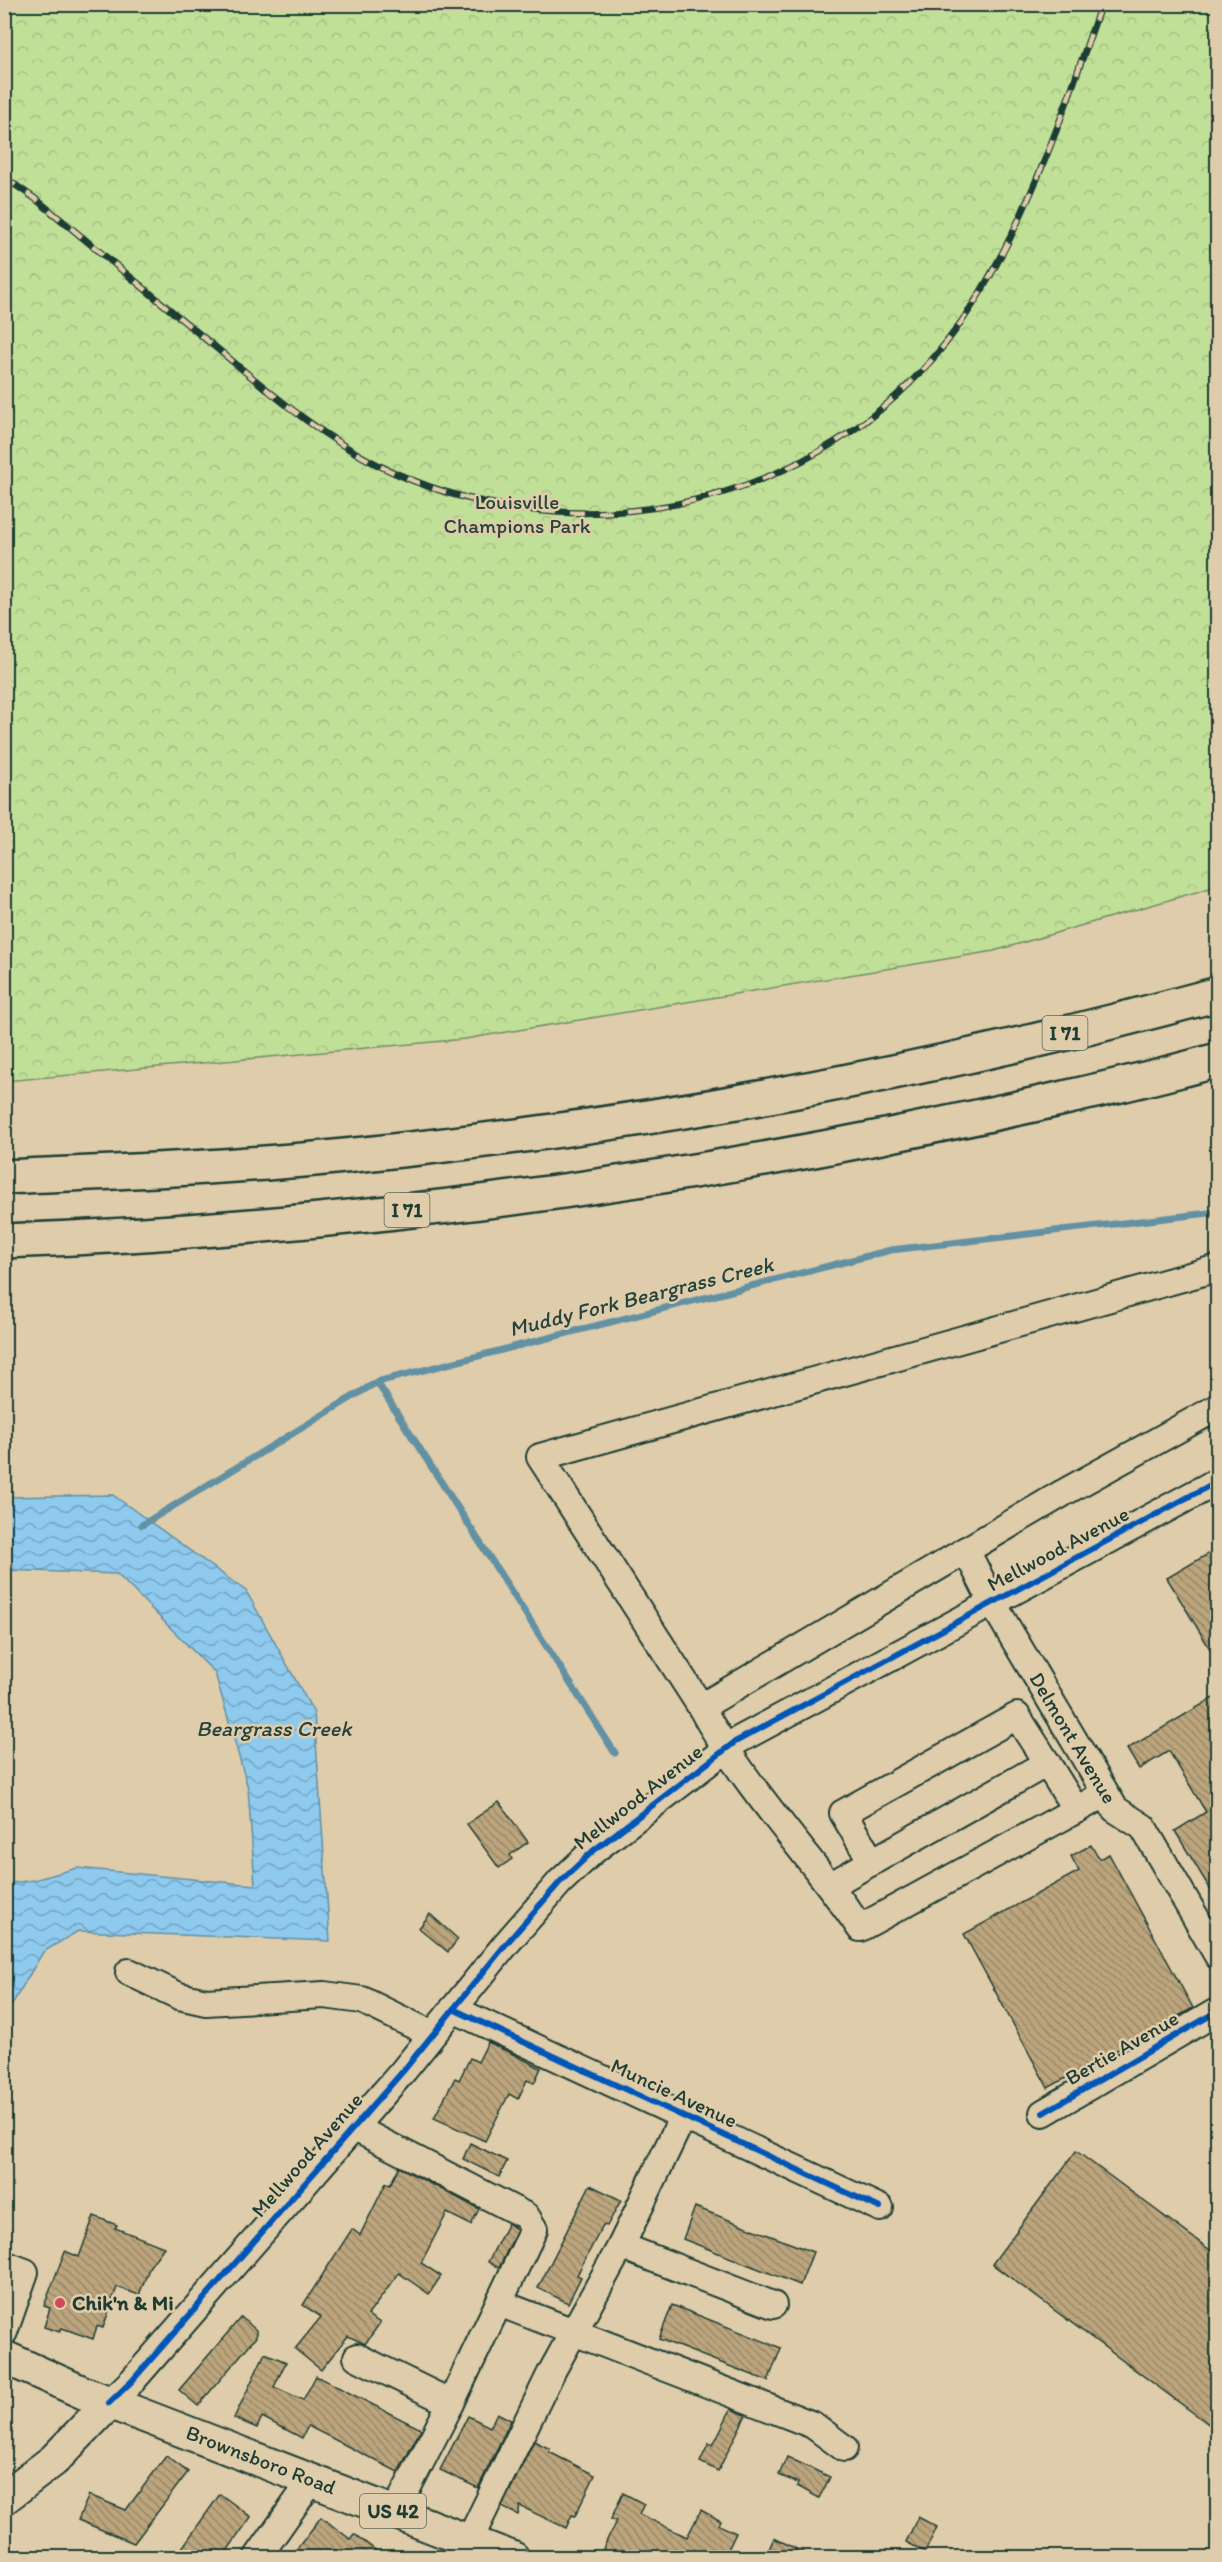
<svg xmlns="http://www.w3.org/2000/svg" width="1222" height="2562" font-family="Itim,sans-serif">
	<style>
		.forest { fill: url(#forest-crowns); stroke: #708e66; stroke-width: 1.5 }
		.water { fill: url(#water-waves); stroke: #6291a4; stroke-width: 1.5 }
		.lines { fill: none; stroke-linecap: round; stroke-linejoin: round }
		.stream { stroke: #6291a4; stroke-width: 7 }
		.building { fill: url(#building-back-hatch); stroke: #1f3d34; stroke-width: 1.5 }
		.minor-casing { stroke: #1f3d34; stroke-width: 30 }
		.major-casing { stroke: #1f3d34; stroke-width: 36 }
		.highway-casing { stroke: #1f3d34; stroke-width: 38 }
		.minor { stroke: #dfccaa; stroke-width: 26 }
		.major { stroke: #dfccaa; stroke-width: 32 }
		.highway { stroke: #dfccaa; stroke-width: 33 }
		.rail-casing { stroke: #1f3d34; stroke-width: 7 }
		.rail { stroke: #dfccaa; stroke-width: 4.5; stroke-dasharray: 14; stroke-linecap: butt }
		.cycleway-casing { stroke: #dfccaa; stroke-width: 10 }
		.cycleway { stroke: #0057b8; stroke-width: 6 }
		.poi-dot { fill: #d1495b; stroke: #dfccaa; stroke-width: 2 }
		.labels { text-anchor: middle; stroke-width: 5; stroke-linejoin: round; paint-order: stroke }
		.shield { fill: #dfccaa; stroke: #596857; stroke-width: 1.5 }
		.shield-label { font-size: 20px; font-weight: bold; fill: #1f3d34 }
		.park-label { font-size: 21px; fill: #274539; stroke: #dfccaa }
		.street-label { font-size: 21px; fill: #1f3d34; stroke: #dfccaa }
		.poi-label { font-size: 21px; font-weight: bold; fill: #1f3d34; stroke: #dfccaa; text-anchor: start }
		.water-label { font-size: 22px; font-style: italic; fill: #25443d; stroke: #dfccaa }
	</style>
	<defs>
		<pattern id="forest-crowns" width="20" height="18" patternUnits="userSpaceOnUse" patternTransform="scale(1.5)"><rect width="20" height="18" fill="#c0df97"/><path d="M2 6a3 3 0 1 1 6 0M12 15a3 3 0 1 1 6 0" fill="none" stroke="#a5c083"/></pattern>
		<pattern id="water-waves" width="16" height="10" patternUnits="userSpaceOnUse" patternTransform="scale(1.5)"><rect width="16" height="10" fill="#8ec9ee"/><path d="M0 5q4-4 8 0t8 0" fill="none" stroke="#73a4c2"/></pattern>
		<pattern id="building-back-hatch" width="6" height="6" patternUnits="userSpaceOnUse" patternTransform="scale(1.5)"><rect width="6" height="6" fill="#bca57d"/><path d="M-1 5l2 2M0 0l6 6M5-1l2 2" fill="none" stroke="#988867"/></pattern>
	</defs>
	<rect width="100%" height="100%" fill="#dfccaa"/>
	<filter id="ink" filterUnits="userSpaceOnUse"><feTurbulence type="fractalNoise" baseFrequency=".0167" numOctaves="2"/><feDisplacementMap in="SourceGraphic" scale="12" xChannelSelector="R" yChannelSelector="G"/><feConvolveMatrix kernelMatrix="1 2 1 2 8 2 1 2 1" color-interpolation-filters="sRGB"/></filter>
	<g filter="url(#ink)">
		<polygon class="forest" points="5,4 1217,5 1217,886 994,951 465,1039 5,1081"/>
		<polygon class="water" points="113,1495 246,1591 314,1713 330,1941 78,1931 43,1952 5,2016 5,1884 34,1880 77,1868 255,1885 248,1788 215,1673 117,1574 5,1570 5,1497"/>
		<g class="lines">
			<g class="stream">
				<polyline points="377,1382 615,1753"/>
				<polyline points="142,1525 377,1382 891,1250 1218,1212"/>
			</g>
		</g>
		<g class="building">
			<polygon points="1218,1548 1218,1662 1167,1578"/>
			<polygon points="1218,1695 1218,1902 1175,1831 1206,1812 1169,1751 1139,1769 1127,1749"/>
			<polygon points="499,1802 528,1842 510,1855 512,1859 499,1868 467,1824"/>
			<polygon points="1091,1845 1099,1859 1109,1854 1193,2008 1048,2088 964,1934 1079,1871 1071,1856"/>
			<polygon points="430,1914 458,1939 448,1952 419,1928"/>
			<polygon points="488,2042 541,2068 534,2083 527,2080 518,2099 509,2094 485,2141 434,2118 455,2078 459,2080 470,2058 478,2062"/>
			<polygon points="470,2143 507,2161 499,2177 463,2159"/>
			<polygon points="1076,2151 1218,2256 1218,2431 992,2264"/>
			<polygon points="399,2167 479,2209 471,2225 447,2213 421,2263 441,2276 429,2294 399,2273 368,2315 380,2323 365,2344 348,2336 321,2370 295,2349 321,2317 303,2305 352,2229 360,2235 386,2183 390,2185"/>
			<polygon points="590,2185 621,2200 607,2226 603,2225 577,2275 581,2277 568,2303 538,2288"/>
			<polygon points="695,2207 813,2252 800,2285 683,2239"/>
			<polygon points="94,2216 117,2225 115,2228 164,2247 150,2266 139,2295 117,2287 103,2328 97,2326 93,2339 62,2328 60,2332 44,2327 50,2308 44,2306 65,2251 79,2257"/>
			<polygon points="508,2223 517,2230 499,2268 488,2262"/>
			<polygon points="672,2305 781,2348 768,2381 659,2339"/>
			<polygon points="241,2317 256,2330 256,2337 198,2406 179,2390"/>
			<polygon points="265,2353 286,2362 274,2387 303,2400 316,2376 421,2429 398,2472 308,2426 302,2438 262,2417 257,2428 234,2418"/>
			<polygon points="731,2409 746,2415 718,2471 700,2462 709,2443 713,2445"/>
			<polygon points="497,2413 511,2420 478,2488 440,2470 468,2416 490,2427"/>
			<polygon points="534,2441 550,2449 549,2452 595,2475 575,2516 572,2515 566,2528 520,2506 518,2515 502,2507"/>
			<polygon points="166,2456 188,2472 134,2543 78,2520 89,2495 126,2510"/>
			<polygon points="787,2457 830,2477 819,2498 797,2486 798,2483 779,2475"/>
			<polygon points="623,2493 644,2504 639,2514 687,2537 701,2510 721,2521 719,2525 736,2533 724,2558 612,2558 601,2553 616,2521 611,2519"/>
			<polygon points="220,2494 251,2517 222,2558 175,2558"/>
			<polygon points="321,2517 350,2539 354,2534 386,2558 290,2558"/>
			<polygon points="918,2517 937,2527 925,2552 906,2542"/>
			<polygon points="774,2538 815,2558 765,2558"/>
		</g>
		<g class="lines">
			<defs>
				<g id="minor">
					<polyline points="966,1550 992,1602 1115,1809 1143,1827 1218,1956"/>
					<polyline points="701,1707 540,1457 1218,1268"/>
					<path d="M1105 1794 860 1928C809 1853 744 1787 701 1707L1063 1493 1218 1407"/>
					<polyline points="872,1862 843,1813 1017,1716 1047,1763"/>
					<polyline points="831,1885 1047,1763 1076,1810"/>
					<polyline points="129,1972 179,1996 206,2002 324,1995 362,2000 431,2034"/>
					<polyline points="453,2009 880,2208"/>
					<polyline points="1043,2113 1218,2011"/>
					<polyline points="353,2127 526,2216 534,2229 451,2403"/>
					<polyline points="621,2246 773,2305"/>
					<polyline points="4,2264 25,2272 4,2332"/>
					<polyline points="499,2303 813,2425 844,2448"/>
					<polyline points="357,2357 451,2403 395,2512"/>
					<polyline points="109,2403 132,2381 404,2070 506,1944 560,1882 593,1851 735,1742 1218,1481"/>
					<polyline points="469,2541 551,2373 621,2246 683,2116"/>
					<polyline points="257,2558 312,2480"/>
				</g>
				<g id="major">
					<polyline points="4,2357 82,2392 513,2558"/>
					<polyline points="4,2498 54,2460 109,2403"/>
				</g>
				<g id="highway">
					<path d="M4 1177C112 1172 218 1168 325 1158 626 1129 926 1074 1218 994"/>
					<path d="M4 1241C301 1230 596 1194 886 1136 997 1113 1109 1090 1218 1060"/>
				</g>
			</defs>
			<use href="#minor" class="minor-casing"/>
			<use href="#major" class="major-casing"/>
			<use href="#highway" class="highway-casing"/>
			<use href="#minor" class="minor"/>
			<use href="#major" class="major"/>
			<use href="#highway" class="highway"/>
			<defs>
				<path id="rail" d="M4 177 37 200C98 250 159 301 220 351 270 392 320 436 378 465 563 557 801 514 936 355 1014 263 1062 118 1101 4"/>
			</defs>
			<use href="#rail" class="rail-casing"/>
			<use href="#rail" class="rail"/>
			<defs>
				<g id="cycleway">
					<polyline points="453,2009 880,2208"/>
					<polyline points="1043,2113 1218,2011"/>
					<polyline points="109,2403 132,2381 404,2070 506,1944 560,1882 593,1851 735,1742 1218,1481"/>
				</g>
			</defs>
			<use href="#cycleway" class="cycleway-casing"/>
			<use href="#cycleway" class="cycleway"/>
		</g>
	</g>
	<circle class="poi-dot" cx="60" cy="2303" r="6"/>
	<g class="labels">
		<g class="shield">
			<rect x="1042.5" y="1016" width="45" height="34" rx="4.5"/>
			<rect x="384.5" y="1193" width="45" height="34" rx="4.5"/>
			<rect x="360" y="2494" width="66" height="34" rx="4.5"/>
		</g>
		<g class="shield-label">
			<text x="1065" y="1040">I 71</text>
			<text x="407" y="1217">I 71</text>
			<text x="393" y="2518">US 42</text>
		</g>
		<g class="park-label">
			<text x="517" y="509">Louisville<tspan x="517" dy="24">Champions Park</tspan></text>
		</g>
		<g class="street-label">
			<text transform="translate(1058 1549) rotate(-28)" y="7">Mellwood Avenue</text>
			<text transform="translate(1073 1738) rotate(59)" y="7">Delmont Avenue</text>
			<text transform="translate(638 1797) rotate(-38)" y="7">Mellwood Avenue</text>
			<text transform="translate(1122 2048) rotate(-30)" y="7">Bertie Avenue</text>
			<text transform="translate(674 2093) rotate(25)" y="7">Muncie Avenue</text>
			<text transform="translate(307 2155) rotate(-49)" y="7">Mellwood Avenue</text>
			<text transform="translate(261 2460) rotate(21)" y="7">Brownsboro Road</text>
		</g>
		<g class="poi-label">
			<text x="72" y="2310">Chik'n &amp; Mi</text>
		</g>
		<g class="water-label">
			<text transform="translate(641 1296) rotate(-14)" y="8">Muddy Fork Beargrass Creek</text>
			<text x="274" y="1736">Beargrass Creek</text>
		</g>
	</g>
	<rect width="1222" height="2562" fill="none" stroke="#dfccaa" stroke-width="24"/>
	<rect x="12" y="12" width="1198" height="2538" fill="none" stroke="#1f3d34" stroke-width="2" filter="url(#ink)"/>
</svg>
